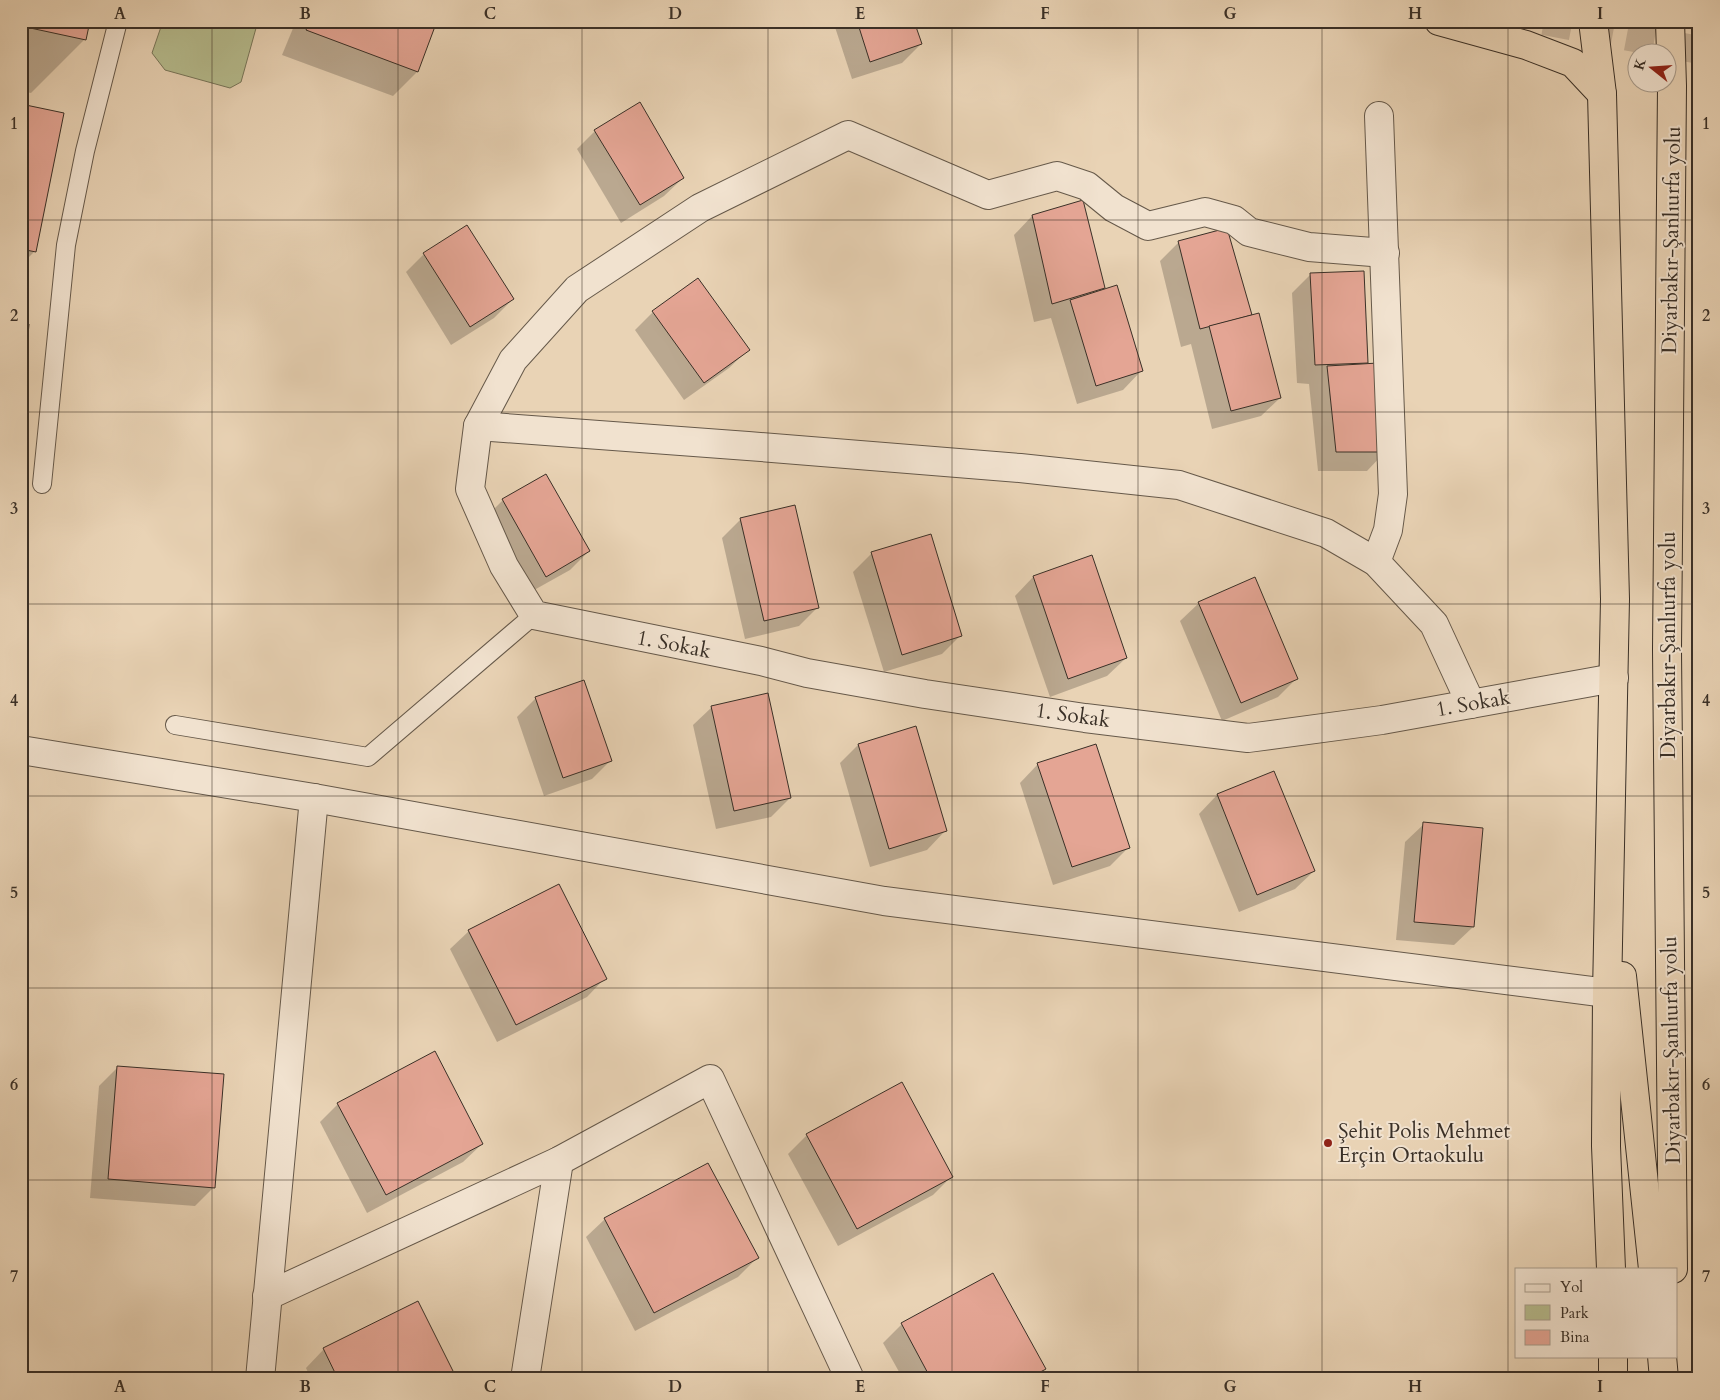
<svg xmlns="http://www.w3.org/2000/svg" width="1720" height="1400" font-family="Cardo,serif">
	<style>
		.green { fill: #b6bc8e; stroke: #78765a }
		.shadow { fill: #0003 }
		.building { fill: #e4a594; stroke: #3a3027 }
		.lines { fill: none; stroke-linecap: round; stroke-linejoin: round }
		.secondary-tunnel { stroke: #c6b299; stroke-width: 28; stroke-dasharray: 28 14; stroke-linecap: butt }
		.lane-casing { stroke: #66594a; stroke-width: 20 }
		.street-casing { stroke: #66594a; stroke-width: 30 }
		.highway-casing { stroke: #3a3027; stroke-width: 30 }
		.lane { stroke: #f1e2cf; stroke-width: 18 }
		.street { stroke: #f1e2cf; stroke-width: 28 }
		.highway { stroke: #e9d3b5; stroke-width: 28 }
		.grid { fill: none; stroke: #3a3027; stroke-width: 1; stroke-opacity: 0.55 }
		.poi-dot { fill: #8f2418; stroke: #f1e2cf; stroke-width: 2 }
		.labels { text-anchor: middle; stroke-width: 4; stroke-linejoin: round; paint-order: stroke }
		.street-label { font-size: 21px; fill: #3a3027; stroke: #f1e2cf }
		.poi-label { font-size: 21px; fill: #3a3027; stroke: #f1e2cf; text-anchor: start }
		.neatline { fill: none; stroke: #3a3027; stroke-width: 2 }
		.grid-label { font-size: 16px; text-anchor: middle; font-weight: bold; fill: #3a3027 }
	</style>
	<rect width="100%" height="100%" fill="#e9d3b5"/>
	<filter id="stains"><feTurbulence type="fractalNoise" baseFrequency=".004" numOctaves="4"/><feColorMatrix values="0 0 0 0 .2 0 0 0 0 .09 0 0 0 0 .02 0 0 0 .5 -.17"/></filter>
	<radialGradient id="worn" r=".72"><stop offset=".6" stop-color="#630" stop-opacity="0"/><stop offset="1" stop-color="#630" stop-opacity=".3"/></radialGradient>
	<polygon class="green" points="163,21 258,21 241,82 230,88 165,70 152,53"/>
	<g class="shadow">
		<polygon points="21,21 85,39 31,93 21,91"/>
		<polygon points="296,21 436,21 417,72 393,96 282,55"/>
		<polygon points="833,21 913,21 921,44 902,63 852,79"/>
		<polygon points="21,106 35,251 21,265"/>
		<polygon points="595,131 683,178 664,196 621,223 577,149"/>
		<polygon points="1082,202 1104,290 1141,371 1123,390 1077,404 1051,318 1034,322 1014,235 1032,216"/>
		<polygon points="1179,242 1251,317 1280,398 1261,416 1212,429 1191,344 1181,347 1160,261"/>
		<polygon points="424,254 513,299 494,318 451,345 406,272"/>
		<polygon points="1362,272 1367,365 1385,452 1367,471 1318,471 1309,384 1297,383 1292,293 1311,274"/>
		<polygon points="653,312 748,350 729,368 684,400 635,330"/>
		<polygon points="503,500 589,551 570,570 527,594 484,519"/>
		<polygon points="741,519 817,608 799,626 745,639 722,538"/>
		<polygon points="872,553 960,636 942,654 884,672 853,572"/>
		<polygon points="1091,557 1126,658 1107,676 1050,697 1015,596 1033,577"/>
		<polygon points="1199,603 1296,679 1278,697 1222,721 1180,621"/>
		<polygon points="536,698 610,761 592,779 544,796 517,717"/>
		<polygon points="712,707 790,798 771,817 716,829 693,725"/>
		<polygon points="915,728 945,831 927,850 870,867 840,763 858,745"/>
		<polygon points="1038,764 1129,847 1110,866 1053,885 1020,783"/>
		<polygon points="1273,772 1314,871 1295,889 1239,912 1199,814 1217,795"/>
		<polygon points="1424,824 1473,927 1454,945 1396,940 1405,842"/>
		<polygon points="469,931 605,978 587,997 497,1042 450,949"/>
		<polygon points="118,1067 214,1187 195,1206 90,1198 99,1086"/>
		<polygon points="338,1104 482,1144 463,1162 367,1213 320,1122"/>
		<polygon points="807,1135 951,1177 933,1195 838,1246 788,1154"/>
		<polygon points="605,1219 757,1258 738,1277 635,1331 586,1237"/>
		<polygon points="902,1324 1044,1368 1034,1379 903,1379 883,1343"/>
		<polygon points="324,1349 455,1379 311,1379 306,1368"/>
	</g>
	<g class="building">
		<polygon points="21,21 90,21 86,40 21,26"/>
		<polygon points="310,21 437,21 418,72 306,30"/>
		<polygon points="857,21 914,21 922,44 870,62"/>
		<polygon points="640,102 684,178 640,205 594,130"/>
		<polygon points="21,104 64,113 36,252 21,249"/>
		<polygon points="1083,200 1105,288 1052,304 1032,215"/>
		<polygon points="467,225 514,299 470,327 423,253"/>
		<polygon points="1227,228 1252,315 1200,329 1178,241"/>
		<polygon points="1364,271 1368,363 1315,365 1310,273"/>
		<polygon points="698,278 750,350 704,383 652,311"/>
		<polygon points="1117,285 1143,371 1096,386 1070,300"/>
		<polygon points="1259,313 1281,398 1231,411 1209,326"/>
		<polygon points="21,323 29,324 21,412"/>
		<polygon points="1378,363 1387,452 1336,452 1327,366"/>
		<polygon points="546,474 590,551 546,577 502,499"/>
		<polygon points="795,505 819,608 764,621 740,518"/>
		<polygon points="931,534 962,636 902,655 871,552"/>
		<polygon points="1092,555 1127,658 1068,679 1033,576"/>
		<polygon points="1255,577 1298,679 1241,703 1198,602"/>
		<polygon points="584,680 612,761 563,778 535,697"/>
		<polygon points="768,693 791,798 734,811 711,706"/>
		<polygon points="916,726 947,831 889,849 858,744"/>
		<polygon points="1096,744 1130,848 1072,867 1037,763"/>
		<polygon points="1274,771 1315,871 1257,895 1217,794"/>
		<polygon points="1423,822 1483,828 1474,927 1414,922"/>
		<polygon points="559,884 607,979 516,1025 468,930"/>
		<polygon points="435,1051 483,1144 386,1195 337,1103"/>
		<polygon points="117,1066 224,1074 215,1188 108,1179"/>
		<polygon points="902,1082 953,1177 857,1229 806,1134"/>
		<polygon points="708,1163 759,1258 654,1313 604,1218"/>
		<polygon points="993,1273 1046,1369 1027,1379 931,1379 901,1323"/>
		<polygon points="418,1301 457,1379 338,1379 323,1348"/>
		<polygon points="86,1375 131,1379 85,1379"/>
	</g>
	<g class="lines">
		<polyline class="secondary-tunnel" points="1544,21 1699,50"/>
		<defs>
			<g id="lane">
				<polyline points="42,484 66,245 85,151 118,21"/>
				<polyline points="175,725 368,757 534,615"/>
			</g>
			<g id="street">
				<polyline points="1385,253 1309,247 1249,232 1234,220 1205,212 1148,226 1114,208 1087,186 1057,176 988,195 848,135 700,208 577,289 513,360 478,426 470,489 504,566 534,615 761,661 807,673 925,694 1085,718 1248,738 1382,720 1614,678"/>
				<polyline points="478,426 748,446 1020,468 1179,485 1326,533 1376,562 1434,624 1471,704"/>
				<polyline points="1376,562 1388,530 1393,494 1379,116"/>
				<polyline points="21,750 314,798 884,901 1607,993"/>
				<polyline points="267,1296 559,1161 710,1079 850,1379"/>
				<polyline points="260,1379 314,798"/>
				<polyline points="525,1379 559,1161"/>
			</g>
			<g id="highway">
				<polyline points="1439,21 1526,45 1573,63 1602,94"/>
				<polyline points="1593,21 1602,94 1615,599 1607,993 1606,1146 1611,1269"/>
				<polyline points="1670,21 1672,86 1667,650 1673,1269"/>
				<polyline points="1622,976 1653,1269"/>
				<polyline points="1613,1356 1613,1379"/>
				<polyline points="1662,1356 1664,1379"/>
			</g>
		</defs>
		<use href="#lane" class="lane-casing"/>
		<use href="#street" class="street-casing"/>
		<use href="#highway" class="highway-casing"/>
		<use href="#lane" class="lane"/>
		<use href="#street" class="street"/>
		<use href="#highway" class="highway"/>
	</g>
	<path class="grid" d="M212 21V1379M398 21V1379M582 21V1379M768 21V1379M952 21V1379M1138 21V1379M1322 21V1379M1508 21V1379M21 220H1699M21 412H1699M21 604H1699M21 796H1699M21 988H1699M21 1180H1699"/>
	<circle class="poi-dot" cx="1328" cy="1143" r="5"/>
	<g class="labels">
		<g class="street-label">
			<text transform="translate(1671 240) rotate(-89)" y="7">Diyarbakır-Şanlıurfa yolu</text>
			<text transform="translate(674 644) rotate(11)" y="7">1. Sokak</text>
			<text transform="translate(1668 645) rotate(-90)" y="7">Diyarbakır-Şanlıurfa yolu</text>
			<text transform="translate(1473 703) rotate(-10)" y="7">1. Sokak</text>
			<text transform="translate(1073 715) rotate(8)" y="7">1. Sokak</text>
			<text transform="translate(1671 1050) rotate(-91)" y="7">Diyarbakır-Şanlıurfa yolu</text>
		</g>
		<g class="poi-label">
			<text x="1338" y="1138">Şehit Polis Mehmet<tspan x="1338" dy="24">Erçin Ortaokulu</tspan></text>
		</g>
	</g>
	<rect width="1720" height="1400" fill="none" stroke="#e9d3b5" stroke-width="55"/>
	<rect x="1515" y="1268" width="162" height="90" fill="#f1e2cf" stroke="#a89b8c"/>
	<rect x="1525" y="1284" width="25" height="8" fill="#f1e2cf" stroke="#a89b8c"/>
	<text x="1560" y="1292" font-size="15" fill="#3a3027">Yol</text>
	<rect x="1525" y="1305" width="25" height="15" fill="#b6bc8e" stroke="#a89b8c"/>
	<text x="1560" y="1318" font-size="15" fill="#3a3027">Park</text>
	<rect x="1525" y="1330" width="25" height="15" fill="#e4a594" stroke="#a89b8c"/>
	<text x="1560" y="1342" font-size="15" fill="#3a3027">Bina</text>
	<g transform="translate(1652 68) rotate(287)"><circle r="24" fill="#f1e2cf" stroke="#a89b8c"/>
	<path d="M0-4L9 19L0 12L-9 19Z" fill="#8f2418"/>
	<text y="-8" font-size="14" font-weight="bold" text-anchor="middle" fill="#3a3027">K</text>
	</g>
	<rect x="28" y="28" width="1664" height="1344" class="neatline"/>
	<g class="grid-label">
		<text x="120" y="19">A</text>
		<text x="305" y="19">B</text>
		<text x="490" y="19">C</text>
		<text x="675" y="19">D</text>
		<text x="860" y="19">E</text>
		<text x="1045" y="19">F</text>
		<text x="1230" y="19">G</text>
		<text x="1415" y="19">H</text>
		<text x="1600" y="19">I</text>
		<text x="14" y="129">1</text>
		<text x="1706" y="129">1</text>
		<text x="14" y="321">2</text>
		<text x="1706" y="321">2</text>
		<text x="14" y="514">3</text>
		<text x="1706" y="514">3</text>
		<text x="14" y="706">4</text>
		<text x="1706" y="706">4</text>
		<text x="14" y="898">5</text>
		<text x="1706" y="898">5</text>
		<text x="14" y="1090">6</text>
		<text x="1706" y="1090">6</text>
		<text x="14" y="1282">7</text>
		<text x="1706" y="1282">7</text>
		<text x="120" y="1392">A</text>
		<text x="305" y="1392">B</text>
		<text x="490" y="1392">C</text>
		<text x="675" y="1392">D</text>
		<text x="860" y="1392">E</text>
		<text x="1045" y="1392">F</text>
		<text x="1230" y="1392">G</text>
		<text x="1415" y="1392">H</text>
		<text x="1600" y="1392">I</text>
	</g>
	<rect width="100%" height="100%" filter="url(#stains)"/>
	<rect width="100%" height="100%" fill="url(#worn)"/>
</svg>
